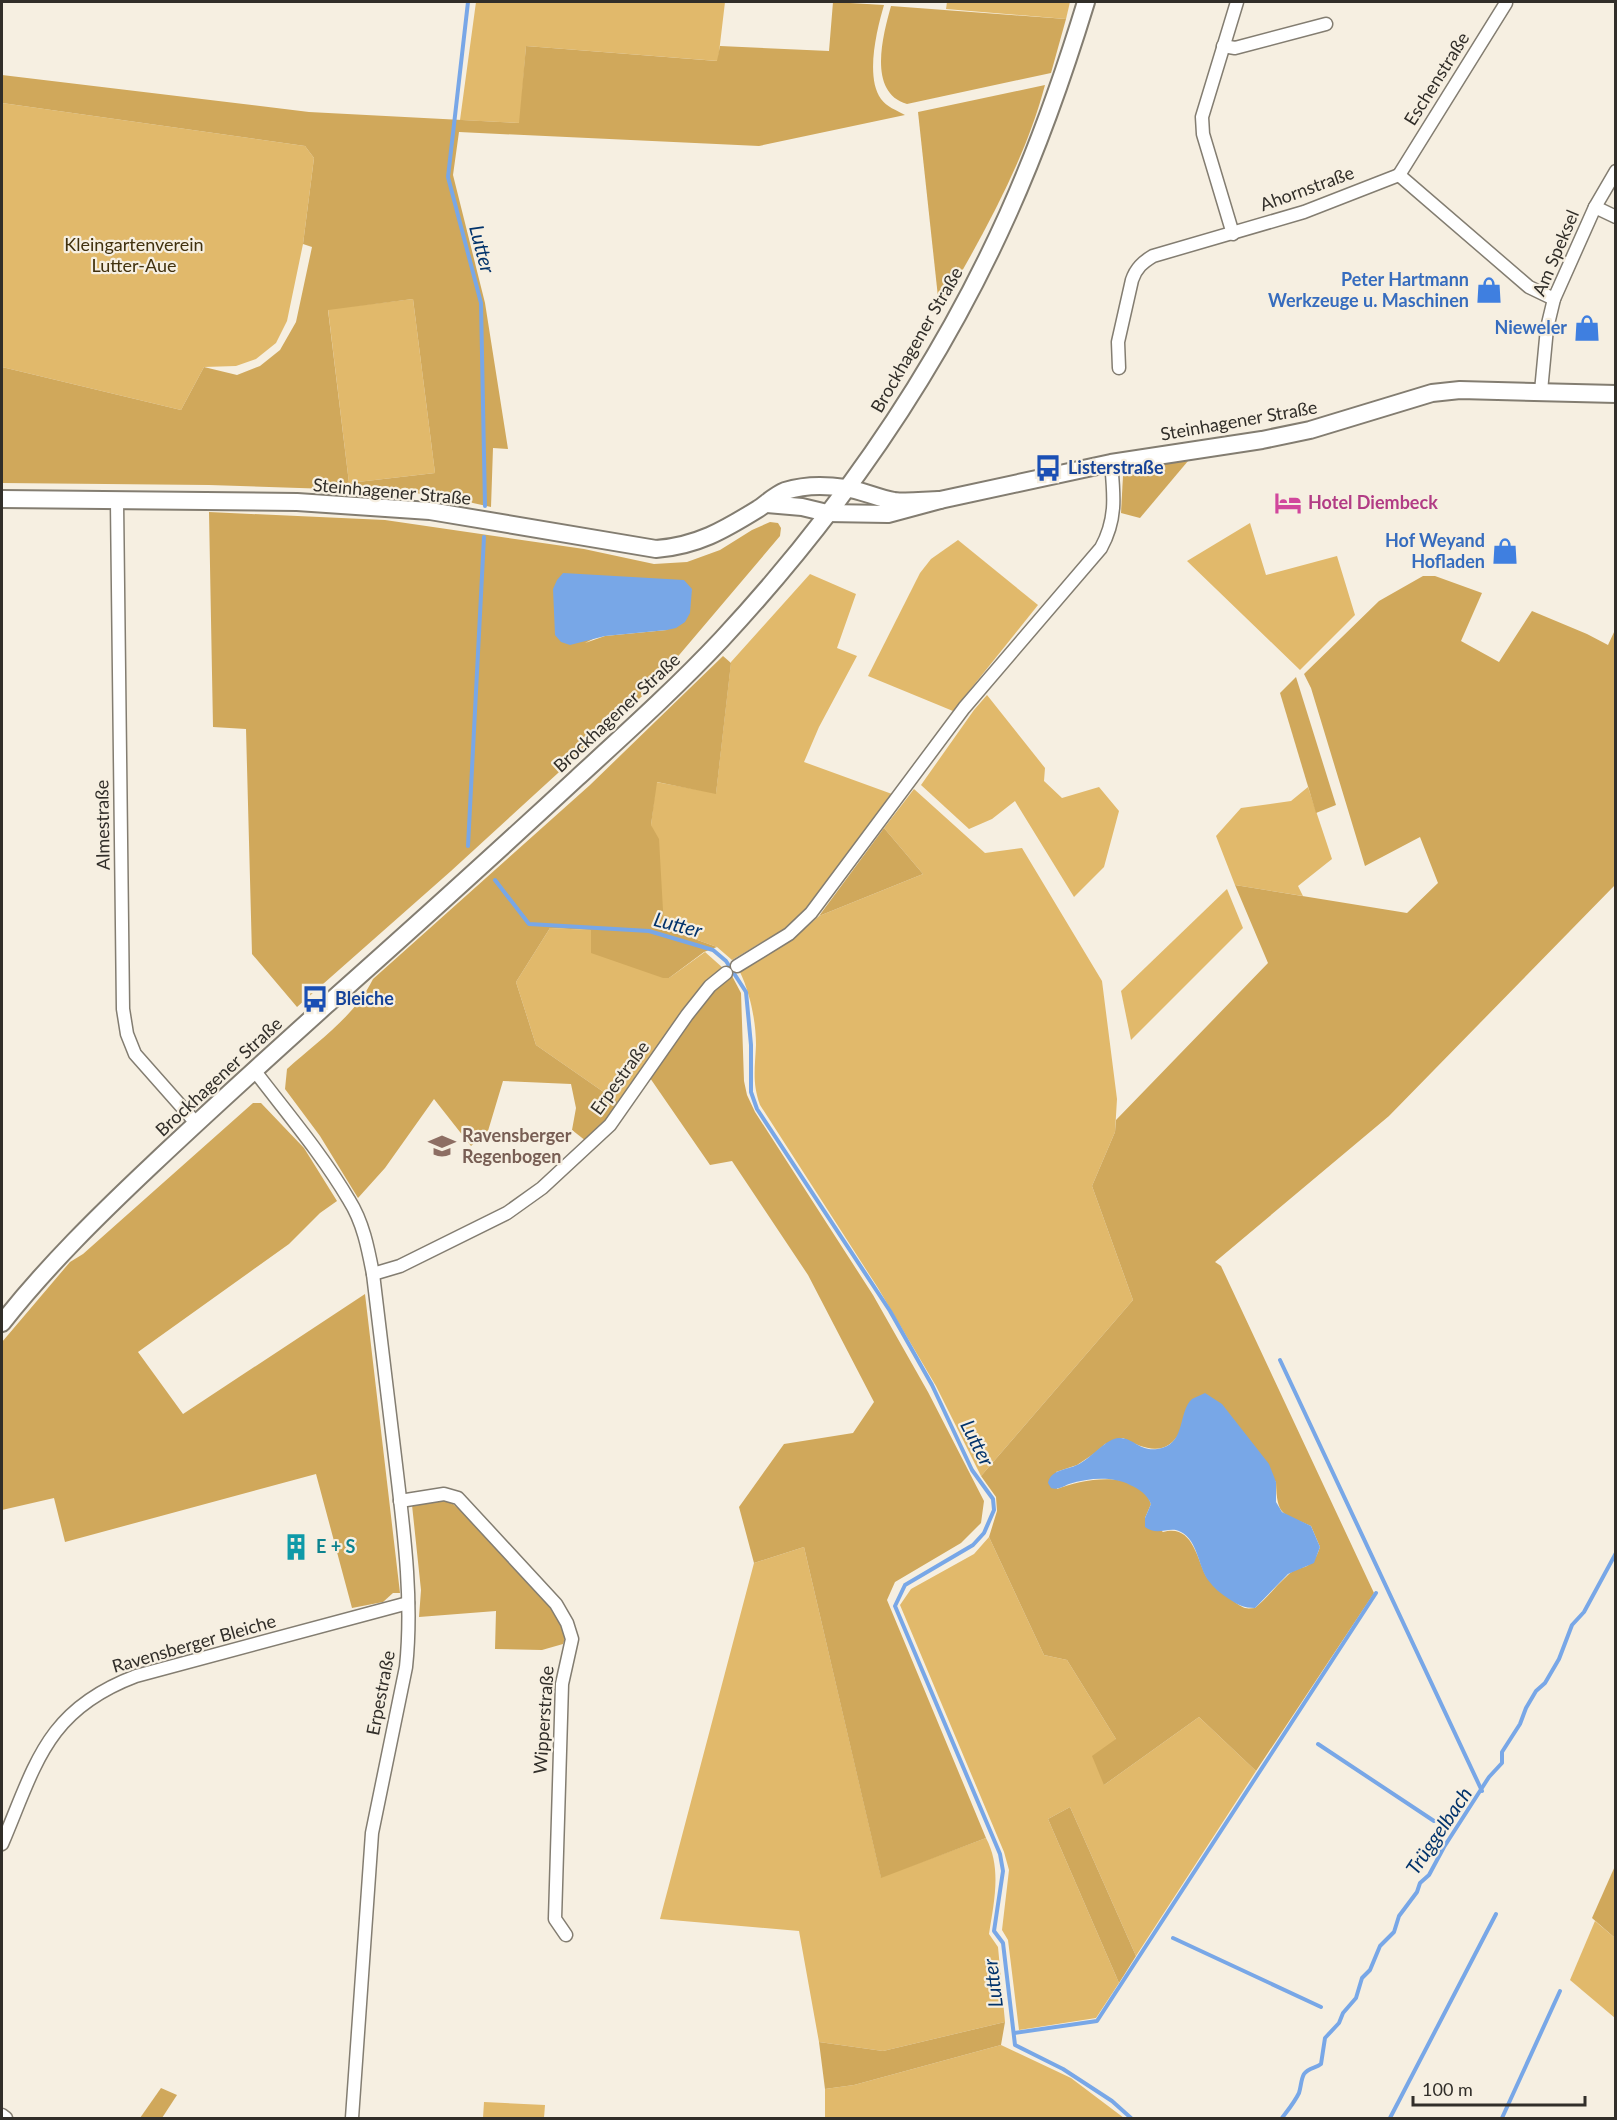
<svg xmlns="http://www.w3.org/2000/svg" width="1617" height="2120" font-family="Lato,sans-serif">
	<style>
		.green { fill: #e1b96b }
		.forest { fill: #d0a85b; fill-rule: evenodd }
		.water { fill: #78a7e7 }
		.lines { fill: none; stroke-linecap: round; stroke-linejoin: round }
		.stream { stroke: #78a7e7; stroke-width: 4 }
		.minor-casing { stroke: #837d71; stroke-width: 15 }
		.secondary-casing { stroke: #837d71; stroke-width: 20 }
		.minor { stroke: #fff; stroke-width: 12 }
		.secondary { stroke: #fff; stroke-width: 16 }
		.labels { text-anchor: middle; stroke-width: 4.5; stroke-linejoin: round; paint-order: stroke }
		.street-label { font-size: 18px; fill: #312e29; stroke: #f6efe1 }
		.park-label { font-size: 18px; fill: #41310e; stroke: #f6efe1 }
		.shop-label { font-size: 18px; font-weight: bold; fill: #366cbe; stroke: #f6efe1; text-anchor: end }
		.transit-label { font-size: 18px; font-weight: bold; fill: #164399; stroke: #f6efe1; text-anchor: start }
		.hotel-label { font-size: 18px; font-weight: bold; fill: #b23c85; stroke: #f6efe1; text-anchor: start }
		.education-label { font-size: 18px; font-weight: bold; fill: #785e54; stroke: #f6efe1; text-anchor: start }
		.culture-label { font-size: 18px; font-weight: bold; fill: #0d838f; stroke: #f6efe1; text-anchor: start }
		.water-label { font-size: 20px; font-style: italic; fill: #02336b; stroke: #f6efe1 }
	</style>
	<rect width="100%" height="100%" fill="#f6efe1"/>
	<g class="green">
		<polygon points="476,2 725,2 718,61 526,46 520,123 460,120"/>
		<polygon points="947,2 1070,2 1066,19 946,9"/>
		<polygon points="2,103 305,146 314,158 303,244 287,321 276,343 256,359 236,366 204,367 181,410 2,367"/>
		<polygon points="413,299 435,473 349,483 328,309"/>
		<polygon points="1250,523 1266,575 1337,556 1355,615 1300,670 1187,561"/>
		<polygon points="958,540 1038,605 953,711 868,676 920,573 931,559"/>
		<polygon points="810,574 856,594 837,648 857,656 819,727 804,762 892,794 806,912 786,928 732,960 717,947 664,928 651,825 656,782 716,793 731,662"/>
		<polygon points="987,695 1045,768 1044,781 1062,798 1099,787 1119,811 1104,867 1074,897 1015,801 992,819 969,829 921,785 974,710"/>
		<polygon points="1308,787 1332,859 1298,886 1303,896 1235,885 1216,836 1241,808 1291,801"/>
		<path d="M914 789 985 853 1022 848 1102 981 1117 1099 1115 1132 1092 1186 1133 1300 981 1476 936 1386 878 1288 760 1105C752 1083 755 1068 756 1045 756 1021 750 993 740 972L793 939 819 916 923 874 884 828Z"/>
		<polygon points="1227,889 1243,928 1131,1040 1121,991"/>
		<path d="M550 928 591 930 669 978 705 952 723 968C681 1006 651 1056 618 1102L536 1045 516 982Z"/>
		<polygon points="989,1537 1044,1655 1067,1660 1116,1739 1104,1785 1199,1717 1256,1771 1136,1956 1070,1807 1048,1819 1119,1983 1096,2018 1019,2030 1008,1940 1002,1930 1009,1870 1004,1852 900,1605 911,1589 974,1554"/>
		<path d="M804 1547 881 1877 986 1838C1002 1868 994 1902 989 1934L998 1947 1005 2022 883 2051 819 2042 799 1931 660 1919 754 1563Z"/>
		<polygon points="1595,1921 1615,1938 1615,2018 1570,1980"/>
		<polygon points="1001,2045 1071,2078 1124,2118 825,2118 825,2089 854,2085"/>
		<polygon points="484,2102 545,2105 544,2118 483,2118"/>
	</g>
	<g class="forest">
		<path d="M833 2 884 5C877 29 865 77 881 99 887 107 896 110 905 115L759 146 459 132 453 175 485 303 508 449 493 448 491 507 437 495 390 491 209 485 2 483V367L181 410 204 367 237 375 260 366 280 350 296 322 312 247 303 244 314 158 305 146 2 103V75L309 112 519 123 526 46 717 61 720 46 829 51ZM413 299 435 473 349 483 328 310Z"/>
		<path d="M891 6 1066 19 1051 73 907 104C867 92 883 35 891 6Z"/>
		<path d="M1045 85C1025 160 986 229 948 296L938 297 918 112Z"/>
		<polygon points="1188,461 1140,518 1121,513 1123,476 1125,471 1132,468"/>
		<path d="M209 512 385 520 584 549 654 564 687 562 720 550 752 530 770 522 778 523 781 528 780 536 652 687 451 871 297 1007 252 954 246 729 213 727ZM692 589 667 630 605 636 585 643Z"/>
		<path d="M1423 576H1435L1482 593 1461 641 1499 662 1532 611 1587 634 1608 645 1615 630V885L1389 1116 1215 1262 1221 1266 1374 1593 1256 1771 1199 1717 1104 1785 1092 1756 1116 1739 1067 1660 1044 1655 989 1537 997 1511 996 1497 981 1476 1133 1300 1092 1186 1115 1132 1116 1120 1268 963 1235 885 1407 913 1438 883 1420 837 1365 866 1311 688 1304 674 1379 601ZM1193 1399 1276 1482C1277 1517 1282 1513 1311 1526L1320 1547C1311 1575 1300 1562 1286 1577 1275 1587 1266 1599 1255 1608 1252 1608 1249 1609 1245 1608 1239 1607 1209 1582 1206 1576 1196 1556 1192 1524 1163 1532L1145 1518 1151 1504C1139 1468 1083 1479 1057 1489L1056 1472 1077 1465 1095 1453 1105 1444 1123 1438C1144 1449 1167 1458 1181 1430 1186 1420 1185 1409 1193 1399Z"/>
		<path d="M723 656 731 663 716 794 657 782 651 825 659 839 664 928 717 947 704 952 669 978H663L591 953V930L550 928 516 982 536 1045 618 1102 606 1122 586 1141 572 1130 576 1108 571 1084 503 1081 488 1131 471 1146 434 1099 385 1168 358 1198 320 1136 285 1089 287 1069C317 1042 355 1016 373 979L590 785Z"/>
		<polygon points="1296,677 1336,805 1316,813 1280,693"/>
		<polygon points="884,828 923,874 819,916"/>
		<polygon points="731,974 741,993 744,1081 747,1095 755,1112 873,1295 928,1392 984,1501 981,1523 961,1543 895,1582 887,1600 986,1838 881,1878 804,1547 754,1563 739,1507 784,1444 853,1433 874,1402 808,1275 732,1161 710,1165 650,1078 712,989"/>
		<polygon points="253,1103 261,1103 304,1148 337,1201 320,1213 289,1244 138,1352 183,1414 365,1294 400,1593 393,1593 383,1602 352,1608 316,1474 65,1542 54,1498 2,1510 2,1342 70,1262 83,1254"/>
		<path d="M444 1500 453 1504 467 1516 557 1615C562 1624 568 1633 563 1644L542 1650 495 1649 496 1611 419 1617 421 1590 412 1505Z"/>
		<polygon points="1070,1807 1136,1956 1119,1983 1048,1819"/>
		<polygon points="1615,1866 1615,1938 1592,1918"/>
		<polygon points="1005,2022 1001,2045 854,2085 825,2089 819,2042 883,2051"/>
		<polygon points="161,2088 177,2095 162,2118 140,2118"/>
	</g>
	<g class="water">
		<polygon points="563,573 684,580 692,589 690,613 685,622 676,628 667,630 605,636 570,645 561,642 555,635 553,589 557,580"/>
		<path d="M1205 1393 1222 1404 1269 1464 1276 1482V1502L1282 1512 1311 1526 1320 1547 1314 1563 1288 1574 1255 1608C1244 1608 1238 1605 1229 1599 1221 1594 1214 1588 1208 1580 1198 1566 1198 1541 1181 1532 1170 1525 1158 1537 1145 1527V1518L1151 1504C1147 1494 1139 1489 1130 1485 1112 1476 1089 1478 1069 1484 1062 1487 1058 1490 1051 1488L1048 1483C1051 1469 1067 1470 1077 1465 1091 1459 1106 1438 1119 1438 1134 1437 1140 1454 1162 1448 1186 1441 1178 1412 1192 1399 1196 1397 1201 1395 1205 1393Z"/>
	</g>
	<g class="lines">
		<g class="stream">
			<polyline points="468,2 448,177 481,303 485,506"/>
			<polyline points="468,846 484,537"/>
			<polyline points="495,880 529,924 649,931 713,950 726,961 746,992 751,1045 751,1092 757,1109 890,1311 932,1385 972,1470 993,1499 994,1510 984,1533 973,1545 905,1585 895,1606 1000,1854 1003,1871 994,1931 1003,1943 1015,2045 1063,2069 1112,2101 1131,2118"/>
			<polyline points="1280,1360 1482,1791"/>
			<polyline points="1318,1744 1434,1821"/>
			<polyline points="1173,1938 1321,2007"/>
			<polyline points="1014,2033 1097,2021 1376,1593"/>
			<path d="M1282 2118C1288 2110 1294 2103 1299 2093 1301 2087 1301 2079 1304 2074 1308 2068 1316 2068 1321 2064L1325 2038 1339 2023 1343 2013 1356 1998 1362 1978 1370 1970 1380 1946 1394 1932 1399 1916 1417 1892 1420 1883 1429 1875 1444 1847 1489 1777 1502 1763V1752L1520 1724 1526 1708 1536 1691 1545 1683 1559 1659 1572 1625 1584 1612 1616 1553"/>
			<polyline points="1390,2118 1496,1914"/>
			<polyline points="1502,2118 1560,1991"/>
		</g>
		<defs>
			<g id="minor">
				<polyline points="1223,46 1235,48 1326,24"/>
				<polyline points="1399,175 1506,3"/>
				<polyline points="1399,175 1529,287 1554,299"/>
				<polyline points="1595,207 1616,217"/>
				<polyline points="1233,234 1203,134 1202,117 1237,2"/>
				<path d="M1119 368 1118 342 1132 280C1136 268 1143 262 1153 256L1304 212 1399 175"/>
				<polyline points="1541,391 1547,328 1554,299 1595,207 1616,171"/>
				<polyline points="117,502 123,1009 127,1034 135,1054 196,1123"/>
				<path d="M737 966 789 934 811 913 964 708 1101 548C1117 519 1114 495 1111 463"/>
				<path d="M254 1070C286 1112 322 1154 349 1200 363 1222 368 1248 373 1274 381 1337 388 1401 396 1465 404 1532 413 1600 406 1667L372 1833 352 2118"/>
				<polyline points="373,1274 400,1266 507,1213 542,1188 610,1125 687,1015 710,986 726,973"/>
				<polyline points="400,1501 444,1494 458,1498 556,1604 567,1623 572,1639 562,1684 555,1919 566,1935"/>
				<path d="M2 1844C36 1764 46 1710 136 1676L408 1603"/>
				<polyline points="2,2115 6,2118"/>
			</g>
			<g id="secondary">
				<path d="M2 499 297 502 430 511 656 549C697 546 724 530 758 509 767 503 775 495 785 491 804 485 826 485 845 488 861 490 877 498 894 501 909 503 926 500 940 500"/>
				<polyline points="767,504 802,507 827,513 888,514 940,500 1111,463 1262,440 1310,430 1432,393 1460,390 1616,394"/>
				<path d="M2 1323C47 1266 99 1215 152 1165 211 1109 271 1055 332 1000 414 927 496 853 577 778 626 733 676 688 722 639 838 514 938 370 1008 214 1039 145 1064 74 1086 2"/>
			</g>
		</defs>
		<use href="#minor" class="minor-casing"/>
		<use href="#secondary" class="secondary-casing"/>
		<use href="#minor" class="minor"/>
		<use href="#secondary" class="secondary"/>
	</g>
	<defs>
		<symbol id="shop-bare" viewBox="-9 -9 18 18"><path d="M-5-2.5h2.3a2.7 3.5 0 0 1 5.4 0H5L5.5 6h-11ZM-1.5-2.5h3a1.5 2.3 0 0 0-3 0Z" fill="#3f7fe0" stroke="#f6efe1" stroke-width="2.5" paint-order="stroke"/></symbol>
		<symbol id="bus-bare" viewBox="-9 -9 18 18"><path d="M-5-6H5V4H4V6H2V4H-2V6H-4V4H-5ZM-3.5-4V0h7V-4ZM-3.5 1.2v1.5H-2V1.2ZM2 1.2v1.5H3.5V1.2Z" fill="#1a4fb4" stroke="#f6efe1" stroke-width="2.5" paint-order="stroke"/></symbol>
		<symbol id="hotel-bare" viewBox="-9 -9 18 18"><path d="M-6-4.5h1.5V1H6V5H4.5V3h-9V5H-6ZM-4 0a1.8 1.8 0 1 1 3.6 0ZM.5 0V-2.5h3Q6-2.5 6 0Z" fill="#d1479c" stroke="#f6efe1" stroke-width="2.5" paint-order="stroke"/></symbol>
		<symbol id="school-bare" viewBox="-9 -9 18 18"><path d="M0-5L7-2L0 1L-7-2ZM-4 1L0 2.5L4 1V4Q0 6-4 4Z" fill="#8d6e63" stroke="#f6efe1" stroke-width="2.5" paint-order="stroke"/></symbol>
		<symbol id="building-bare" viewBox="-9 -9 18 18"><path d="M-4-6H4V6H1V3H-1V6H-4ZM-2.5-4.3h1.7v1.8h-1.7ZM.8-4.3h1.7v1.8H.8ZM-2.5-1h1.7V.8h-1.7ZM.8-1h1.7V.8H.8Z" fill="#0f9aa8" stroke="#f6efe1" stroke-width="2.5" paint-order="stroke"/></symbol>
	</defs>
	<g fill-rule="evenodd">
		<use href="#shop-bare" x="1470" y="271" width="38" height="38"/>
		<use href="#shop-bare" x="1568" y="309" width="38" height="38"/>
		<use href="#bus-bare" x="1029" y="449" width="38" height="38"/>
		<use href="#hotel-bare" x="1269" y="484" width="38" height="38"/>
		<use href="#shop-bare" x="1486" y="532" width="38" height="38"/>
		<use href="#bus-bare" x="296" y="980" width="38" height="38"/>
		<use href="#school-bare" x="423" y="1127" width="38" height="38"/>
		<use href="#building-bare" x="277" y="1528" width="38" height="38"/>
	</g>
	<g class="labels">
		<g class="street-label">
			<text transform="translate(1437 79) rotate(-58)" y="6">Eschenstraße</text>
			<text transform="translate(1307 189) rotate(-20)" y="6">Ahornstraße</text>
			<text transform="translate(1556 253) rotate(-67)" y="6">Am Speksel</text>
			<text transform="translate(917 340) rotate(-60)" y="6">Brockhagener Straße</text>
			<text transform="translate(1239 421) rotate(-10)" y="6">Steinhagener Straße</text>
			<text transform="translate(392 492) rotate(5)" y="6">Steinhagener Straße</text>
			<text transform="translate(617 713) rotate(-43)" y="6">Brockhagener Straße</text>
			<text transform="translate(103 825) rotate(-91)" y="6">Almestraße</text>
			<text transform="translate(219 1077) rotate(-43)" y="6">Brockhagener Straße</text>
			<text transform="translate(620 1078) rotate(-54)" y="6">Erpestraße</text>
			<text transform="translate(194 1644) rotate(-16)" y="6">Ravensberger Bleiche</text>
			<text transform="translate(381 1693) rotate(-79)" y="6">Erpestraße</text>
			<text transform="translate(544 1720) rotate(-86)" y="6">Wipperstraße</text>
		</g>
		<g class="park-label">
			<text x="134" y="251">Kleingartenverein<tspan x="134" dy="21">Lutter-Aue</tspan></text>
		</g>
		<g class="shop-label">
			<text x="1469" y="286">Peter Hartmann<tspan x="1469" dy="21">Werkzeuge u. Maschinen</tspan></text>
			<text x="1567" y="334">Nieweler</text>
			<text x="1485" y="547">Hof Weyand<tspan x="1485" dy="21">Hofladen</tspan></text>
		</g>
		<g class="transit-label">
			<text x="1068" y="474">Listerstraße</text>
			<text x="335" y="1005">Bleiche</text>
		</g>
		<g class="hotel-label">
			<text x="1308" y="509">Hotel Diembeck</text>
		</g>
		<g class="education-label">
			<text x="462" y="1142">Ravensberger<tspan x="462" dy="21">Regenbogen</tspan></text>
		</g>
		<g class="culture-label">
			<text x="316" y="1553">E + S</text>
		</g>
		<g class="water-label">
			<text transform="translate(482 249) rotate(75)" y="7">Lutter</text>
			<text transform="translate(678 925) rotate(15)" y="7">Lutter</text>
			<text transform="translate(977 1443) rotate(63)" y="7">Lutter</text>
			<text transform="translate(1439 1831) rotate(-56)" y="7">Trüggelbach</text>
			<text transform="translate(993 1983) rotate(-97)" y="7">Lutter</text>
		</g>
	</g>
	<rect width="1617" height="2120" fill="none" stroke="#312e29" stroke-width="6"/>
	<path d="M1413 2096v9h172v-9" fill="none" stroke="#312e29" stroke-width="3"/>
	<text x="1422" y="2096" font-size="18" fill="#312e29" stroke="#f6efe1" stroke-width="4.5" paint-order="stroke">100 m</text>
</svg>
